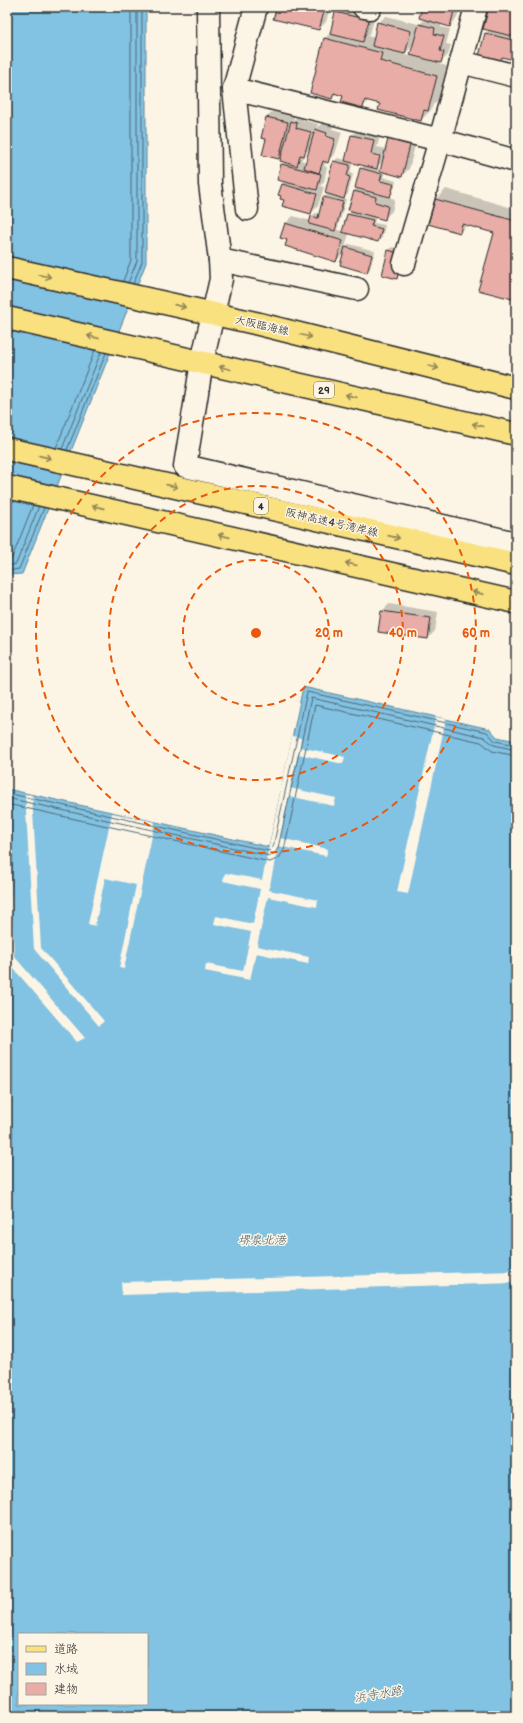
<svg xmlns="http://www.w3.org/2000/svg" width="523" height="1723" font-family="'Balsamiq Sans','Klee One',sans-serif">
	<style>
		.water { fill: #82c2e2; stroke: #5f8699; fill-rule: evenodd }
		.pier { fill: #fcf5e5 }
		.shadow { fill: #0003; fill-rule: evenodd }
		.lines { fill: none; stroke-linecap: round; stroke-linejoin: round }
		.shore { stroke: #4e6774; stroke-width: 1 }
		.building { fill: #e8ada7; stroke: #2b2b2b }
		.minor-casing { stroke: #2b2b2b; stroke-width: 25 }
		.major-casing { stroke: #2b2b2b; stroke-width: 25 }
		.highway-casing { stroke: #2b2b2b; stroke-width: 25 }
		.minor { stroke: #fcf5e5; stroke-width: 22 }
		.major { stroke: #fae180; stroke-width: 22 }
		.highway { stroke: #fae180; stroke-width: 22 }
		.oneway { stroke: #928656 }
		.ring { fill: none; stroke: #e8590c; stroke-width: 2; stroke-dasharray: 7 5 }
		.labels { text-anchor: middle; stroke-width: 3; stroke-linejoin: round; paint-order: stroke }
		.shield { fill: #fcf5e5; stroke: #6a6863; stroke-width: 1 }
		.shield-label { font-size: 10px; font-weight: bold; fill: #2b2b2b }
		.street-label { font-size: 11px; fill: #2b2b2b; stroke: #fcf5e5 }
		.water-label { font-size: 12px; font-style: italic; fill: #455862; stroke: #fcf5e5 }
		.centre { fill: #e8590c; stroke: #fcf5e5; stroke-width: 2 }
		.ring-label { font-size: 12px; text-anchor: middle; font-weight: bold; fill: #e8590c; stroke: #fcf5e5; stroke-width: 3; stroke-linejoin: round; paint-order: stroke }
	</style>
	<rect width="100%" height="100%" fill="#fcf5e5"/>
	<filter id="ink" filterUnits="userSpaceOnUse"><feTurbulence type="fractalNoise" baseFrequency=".025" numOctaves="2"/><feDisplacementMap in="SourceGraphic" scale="8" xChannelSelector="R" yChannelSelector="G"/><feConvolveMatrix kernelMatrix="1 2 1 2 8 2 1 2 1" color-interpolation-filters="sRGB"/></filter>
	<g filter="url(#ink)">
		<g class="water">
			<polygon points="7,7 146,7 146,263 22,574 7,575"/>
			<path d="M303 687 490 729 497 737 516 741V1716H7V789L269 847ZM19 1634H147V1704H19Z"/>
		</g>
		<g class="pier">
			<polygon points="436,717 446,719 408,894 397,892"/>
			<polygon points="292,736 301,738 300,747 345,757 343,764 298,754 290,788 336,798 334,806 289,796 280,838 328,849 326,856 278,846 269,890 318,900 317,907 268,897 257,946 309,957 308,964 256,953 250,980 205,971 206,964 243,971 251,932 214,924 216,916 253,924 260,889 223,881 225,873 262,880"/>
			<polygon points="7,789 14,956 85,1038 77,1042 7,961"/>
			<polygon points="25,794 32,795 41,948 104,1021 99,1026 34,949"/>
			<polygon points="112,813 155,822 124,969 119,968 136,885 105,878 95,926 88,924"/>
			<polygon points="516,1271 516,1283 122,1295 121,1282"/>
		</g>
		<g class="shadow">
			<polygon points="278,7 330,7 326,22 319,29"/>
			<path d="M342 7H351L376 13 370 34 368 36 375 38 378 23 386 16 418 24 417 27 425 19 423 7H460L457 18 450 26 441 23V27L450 29 446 44 451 45 448 55 439 64 447 66 438 100 433 105 431 110 421 120 381 103 369 100 363 107 344 95 337 93 332 98 311 93 325 38 331 32 336 12ZM414 44 411 56 404 55Z"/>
			<polygon points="490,7 516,7 516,57 514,59 504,56 500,60 480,55 486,33 489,30"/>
			<path d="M274 110 295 115 293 120 299 115 304 116 303 120 318 124 316 129 323 122 333 125 332 129 342 132 335 154 327 161 324 166 327 167 324 182 320 186 324 187 318 206 311 213 285 200 282 184 285 181 282 165 285 161 283 154 279 158 267 138V117ZM310 148 307 162 301 160 305 154Z"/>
			<path d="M359 128 381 133 377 147 387 149 389 140 396 133 417 138 409 169 401 176 385 172 383 177 396 181 393 193 389 197 395 199 392 211 384 219 376 216 374 223 385 225 382 238 378 241 349 233 345 248 349 244 375 251 370 269 367 272 344 252 336 261 282 237 286 223 293 216 311 221 312 217 315 213 320 214 324 197 328 193 334 161 338 158 346 160 352 135ZM383 161 381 170 376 168ZM353 162 365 165 361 169 358 188 354 191 352 210 348 214 343 232 336 229 338 227 346 199 344 198 348 194 353 174 350 173Z"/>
			<polygon points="446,189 516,209 516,299 495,233 467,225 460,232 436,199"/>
			<polygon points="392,247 405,250 400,274 396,278 388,251"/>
			<polygon points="389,604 438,612 435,631 428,638 382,611"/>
		</g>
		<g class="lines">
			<g class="shore">
				<polyline points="123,281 131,260 131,7"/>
				<polyline points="128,283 137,261 137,7"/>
				<polyline points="133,284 142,262 142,7"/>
				<polyline points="56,448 95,350"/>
				<polyline points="62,449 101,352"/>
				<polyline points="67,450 106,353"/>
				<polyline points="7,560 12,558 33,505"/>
				<polyline points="7,566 16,564 39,506"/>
				<polyline points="7,571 19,569 44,508"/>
				<polyline points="7,793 269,851 273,847 307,692 487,732 495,741 516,745"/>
				<polyline points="7,798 270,856 275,853 278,848 311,698 484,737 494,745 516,750"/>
				<polyline points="7,804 270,862 279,858 284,850 315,705 481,742 492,751 516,756"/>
			</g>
		</g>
		<g class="building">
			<polygon points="277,7 283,9 283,7 325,8 319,30 273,19"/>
			<polygon points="422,7 455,7 450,27 419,18"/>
			<polygon points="489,7 498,7 516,12 516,37 483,29"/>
			<polygon points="335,12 369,20 363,42 330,34"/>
			<polygon points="377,22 411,31 405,54 372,46"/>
			<polygon points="419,24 435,28 434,34 444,36 440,51 444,52 441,63 410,55"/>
			<polygon points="485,33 516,41 514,60 502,57 500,61 479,56"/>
			<polygon points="324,38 382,53 380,61 437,76 428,111 424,110 421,121 378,110 380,104 365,100 363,108 341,102 343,96 334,93 332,99 310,93"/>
			<polygon points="266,117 288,122 279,159 262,155 266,139 261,138"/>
			<polygon points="291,121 297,123 296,128 311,132 304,156 300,155 297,166 280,161"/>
			<polygon points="315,129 327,133 326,136 335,139 328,163 323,161 319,173 304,168"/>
			<polygon points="351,135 374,140 371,154 380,156 377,169 345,161"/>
			<polygon points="388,139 410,145 402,177 380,171"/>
			<polygon points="333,161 350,165 347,176 350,177 344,199 325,193"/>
			<polygon points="281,164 321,174 317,190 277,180"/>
			<polygon points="360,168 382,174 380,181 394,184 390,197 355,188"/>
			<polygon points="282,184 317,194 311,214 282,206 284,200 280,199 281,196 278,195"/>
			<polygon points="354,191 376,197 375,202 388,206 385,220 348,210"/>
			<polygon points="323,197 343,202 335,231 309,224 311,216 318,218"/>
			<polygon points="435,199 516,221 516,300 478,290 494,233 462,224 460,233 428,224"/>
			<polygon points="347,214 373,220 371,226 382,229 378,242 342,232"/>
			<polygon points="285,223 343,241 336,262 285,246 287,240 280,238"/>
			<polygon points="345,247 372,255 367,273 340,265"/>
			<polygon points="388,250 402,254 397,279 382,275"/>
			<polygon points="381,611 431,618 428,639 378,632"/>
		</g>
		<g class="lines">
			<defs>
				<g id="minor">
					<polyline points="208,7 210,184 220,260 221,279 202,362 185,466 516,543"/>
					<polyline points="364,7 370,8"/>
					<polyline points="461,62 516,76"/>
					<polyline points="234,89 440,140 516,161"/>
					<polyline points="247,209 234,89 256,7"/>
					<polyline points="220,260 357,289"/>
					<polyline points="404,264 440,140 476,7"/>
				</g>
				<g id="major">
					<polyline points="7,268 255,323 516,388"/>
					<polyline points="7,318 516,434"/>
				</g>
				<g id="highway">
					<polyline points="7,449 516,564"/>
					<polyline points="7,487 516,602"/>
				</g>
			</defs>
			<use href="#minor" class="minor-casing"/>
			<use href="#major" class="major-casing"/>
			<use href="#highway" class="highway-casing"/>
			<use href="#minor" class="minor"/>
			<use href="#major" class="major"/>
			<use href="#highway" class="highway"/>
		</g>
		<defs><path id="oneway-shaft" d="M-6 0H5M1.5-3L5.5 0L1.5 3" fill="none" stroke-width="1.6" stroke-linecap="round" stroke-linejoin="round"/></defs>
		<g class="oneway">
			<use href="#oneway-shaft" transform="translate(45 276) rotate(12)"/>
			<use href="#oneway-shaft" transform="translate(180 306) rotate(13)"/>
			<use href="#oneway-shaft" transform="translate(306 336) rotate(14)"/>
			<use href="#oneway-shaft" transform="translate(93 337) rotate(-167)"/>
			<use href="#oneway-shaft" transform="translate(433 367) rotate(14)"/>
			<use href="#oneway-shaft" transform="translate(225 368) rotate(-166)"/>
			<use href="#oneway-shaft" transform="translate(351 396) rotate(-167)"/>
			<use href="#oneway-shaft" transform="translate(478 425) rotate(-166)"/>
			<use href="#oneway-shaft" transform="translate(45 457) rotate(13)"/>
			<use href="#oneway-shaft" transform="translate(172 486) rotate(13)"/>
			<use href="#oneway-shaft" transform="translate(98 507) rotate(-167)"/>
			<use href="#oneway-shaft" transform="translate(224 536) rotate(-167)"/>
			<use href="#oneway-shaft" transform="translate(394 537) rotate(13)"/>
			<use href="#oneway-shaft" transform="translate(351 564) rotate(-167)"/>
			<use href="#oneway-shaft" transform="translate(478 593) rotate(-167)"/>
		</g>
	</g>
	<g class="ring">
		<circle cx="256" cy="633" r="73"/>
		<circle cx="256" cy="633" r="147"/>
		<circle cx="256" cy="633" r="220"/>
	</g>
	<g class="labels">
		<g class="shield">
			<rect x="314" y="382" width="20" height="16" rx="3"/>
			<rect x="254" y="498" width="14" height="16" rx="3"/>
		</g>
		<g class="shield-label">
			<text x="324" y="394">29</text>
			<text x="261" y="510">4</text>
		</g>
		<g class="street-label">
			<text transform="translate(262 325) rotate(13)" y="4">大阪臨海線</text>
			<text transform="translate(332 522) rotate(13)" y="4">阪神高速4号湾岸線</text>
		</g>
		<g class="water-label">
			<text x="262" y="1244">堺泉北港</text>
			<text transform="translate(378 1694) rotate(-9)" y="4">浜寺水路</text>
		</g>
	</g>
	<circle cx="256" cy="633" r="6" class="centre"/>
	<g class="ring-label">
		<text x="329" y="637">20 m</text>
		<text x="403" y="637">40 m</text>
		<text x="476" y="637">60 m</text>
	</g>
	<rect width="523" height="1723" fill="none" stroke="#fcf5e5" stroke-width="24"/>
	<rect x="12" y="12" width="499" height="1699" fill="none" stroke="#2b2b2b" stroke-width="1.5" filter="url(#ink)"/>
	<rect x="18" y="1633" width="130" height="72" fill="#fcf5e5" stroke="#a8a49b"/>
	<rect x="26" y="1646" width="20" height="6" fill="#fae180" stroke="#a8a49b"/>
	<text x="54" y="1653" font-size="12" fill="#2b2b2b">道路</text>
	<rect x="26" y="1663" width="20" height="12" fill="#82c2e2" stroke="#a8a49b"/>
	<text x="54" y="1673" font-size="12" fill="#2b2b2b">水域</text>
	<rect x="26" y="1683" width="20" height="12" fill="#e8ada7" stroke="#a8a49b"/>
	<text x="54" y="1693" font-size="12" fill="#2b2b2b">建物</text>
</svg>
